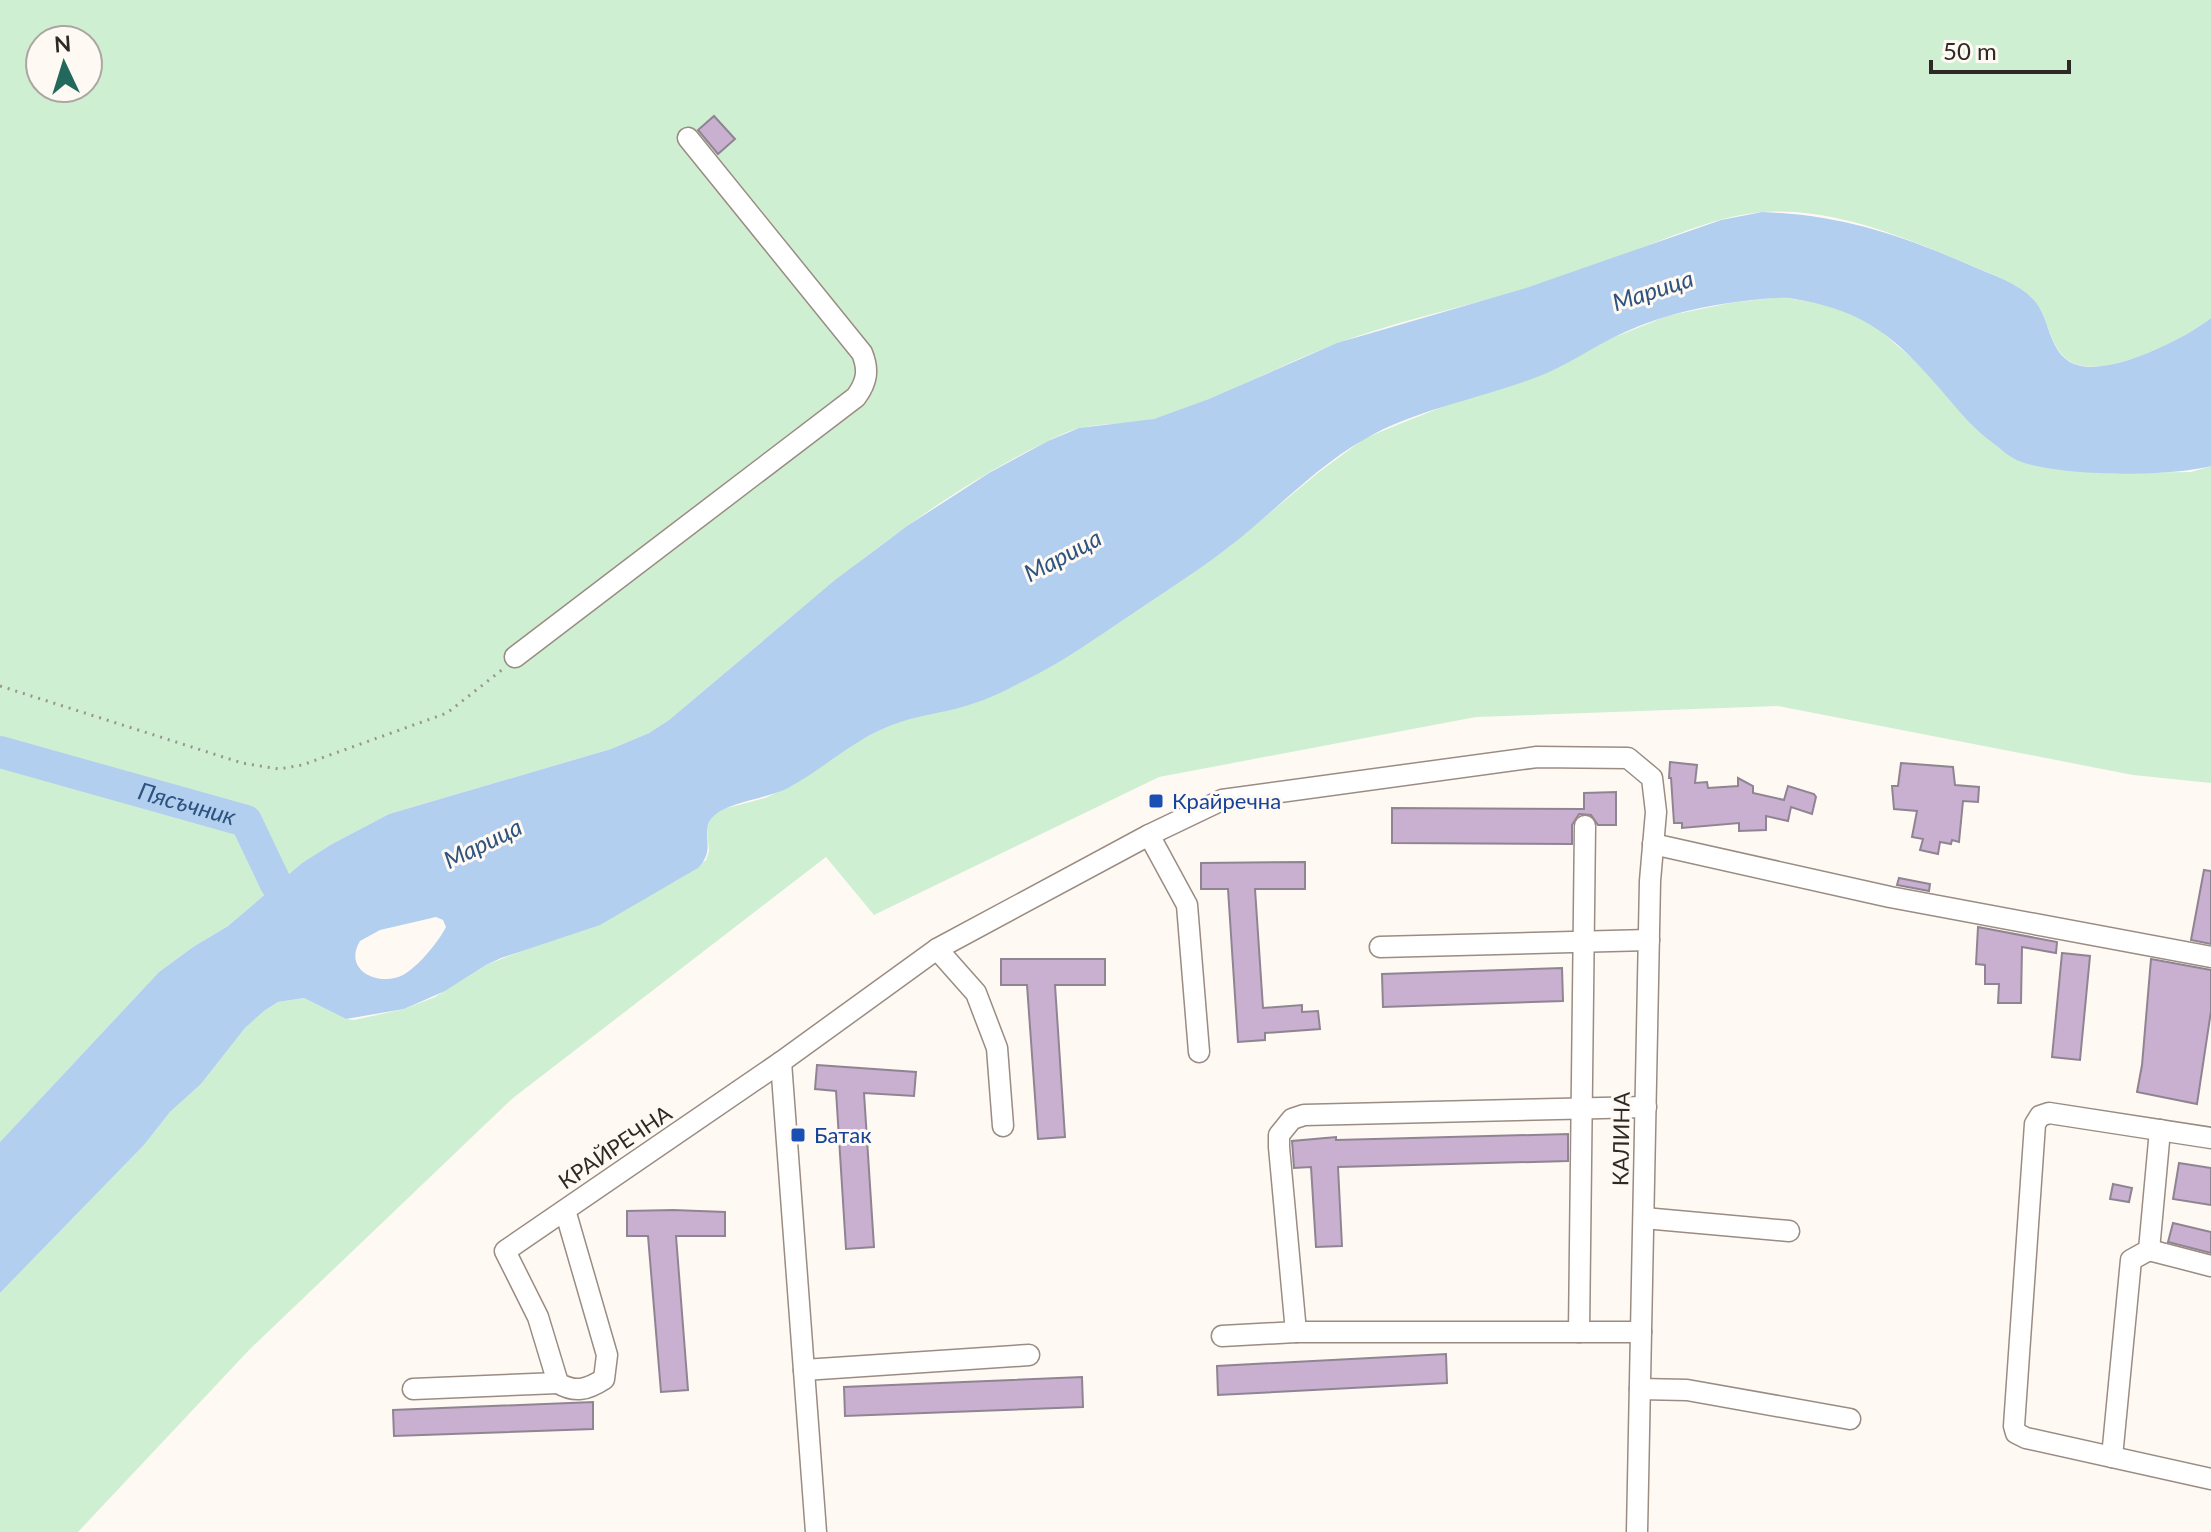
<svg xmlns="http://www.w3.org/2000/svg" width="2211" height="1532" font-family="Lato,sans-serif">
	<style>
		.green { fill: #cfefd3; fill-rule: evenodd }
		.water { fill: #b3cfef; fill-rule: evenodd }
		.lines { fill: none; stroke-linecap: round; stroke-linejoin: round }
		.river { stroke: #b3cfef; stroke-width: 32 }
		.building { fill: #c9afd0; stroke: #8f8592; stroke-width: 2 }
		.minor-casing { stroke: #9a8c82; stroke-width: 23 }
		.path { stroke: #9a9590; stroke-width: 3; stroke-dasharray: 2 6; stroke-linecap: butt }
		.minor { stroke: #fff; stroke-width: 20 }
		.transit-dot { fill: #1a4fb4; stroke: #fff9f4; stroke-width: 3 }
		.labels { text-anchor: middle; stroke-width: 6; stroke-linejoin: round; paint-order: stroke }
		.transit-label { font-size: 22px; fill: #164399; stroke: #fff9f4; text-anchor: start }
		.street-label { font-size: 22px; fill: #2e2925; stroke: #fff9f4 }
		.water-label { font-size: 24px; font-style: italic; fill: #2d537e; stroke: #fff9f4 }
	</style>
	<rect width="100%" height="100%" fill="#fff9f4"/>
	<g class="green">
		<path d="M0 0H2211V318C2185 339 2117 372 2083 366 2048 360 2052 319 2033 299 2018 283 1991 274 1972 266 1907 238 1834 207 1762 212 1718 216 1676 235 1636 250 1598 264 1559 278 1521 290 1460 308 1396 321 1336 344 1276 366 1220 399 1158 418 1133 425 1106 422 1080 428 1070 430 1058 436 1048 441 906 509 789 621 669 720L649 733 611 749 389 814 332 844 302 863 228 926 193 947 159 972 0 1142ZM40 40H88V88H40Z"/>
		<polygon points="1781,297 1835,306 1869,321 1921,366 2055,468 2111,473 2191,472 2211,466 2211,783 2133,775 1778,706 1476,717 1159,777 874,915 826,857 513,1098 250,1349 78,1532 0,1532 0,1293 144,1145 170,1112 201,1084 245,1028 264,1011 278,1002 304,998 346,1019 354,1020 404,1009 435,997 486,965 532,947 676,881 706,860 709,851 707,828 712,815 723,809 765,798 792,786 839,752 881,729 915,715 972,704 1020,683 1068,656 1231,545 1319,472 1365,438 1667,316 1730,303"/>
	</g>
	<path class="water" d="M1762 212C1842 215 1901 235 1974 267 1993 275 2018 283 2033 299 2052 318 2047 359 2081 366 2115 373 2185 339 2211 318V466C2169 477 2059 477 2019 461 2011 458 2003 451 1997 446 1975 431 1958 410 1941 390 1893 334 1862 309 1788 298 1773 297 1758 300 1744 301 1703 306 1662 315 1625 332 1598 344 1574 361 1547 373 1490 397 1418 408 1365 439 1317 466 1277 509 1234 543 1202 568 1166 591 1132 614 1096 638 1060 664 1020 683 1005 691 988 699 972 704 942 714 918 714 887 727 851 742 824 768 790 787 770 798 730 802 716 814 696 830 719 847 698 868L600 925 501 958 486 965 445 991 404 1009 346 1019 304 998 278 1002 264 1011 245 1028 201 1084 170 1112 144 1145 0 1293V1142L159 972 193 947 228 926 302 863 332 844 389 814 611 749 649 733 669 720 835 580 907 526 989 473 1048 441 1079 428 1154 419 1209 399 1337 343 1526 288 1721 220ZM436 917 443 920 446 927C439 941 418 967 403 975 380 987 342 971 360 941L380 930Z"/>
	<g class="lines">
		<path class="river" id="s1" d="M0 752 246 821 276 884 302 919"/>
	</g>
	<g class="building">
		<polygon points="714,116 735,139 718,154 698,130"/>
		<polygon points="1670,762 1697,765 1695,783 1707,782 1708,788 1738,786 1738,778 1753,786 1753,793 1784,800 1788,786 1814,794 1816,797 1812,814 1791,807 1788,821 1766,816 1766,830 1739,831 1739,823 1682,828 1682,823 1674,823 1671,778 1669,778"/>
		<polygon points="1901,763 1953,767 1955,785 1979,787 1978,802 1963,801 1959,842 1952,840 1951,844 1940,842 1938,854 1920,850 1923,839 1912,837 1917,811 1894,809 1892,786 1898,786"/>
		<polygon points="1616,792 1616,825 1598,825 1591,815 1579,814 1572,825 1572,844 1392,843 1392,808 1584,809 1584,793"/>
		<polygon points="1305,862 1305,889 1255,889 1263,1008 1302,1005 1302,1012 1318,1011 1320,1029 1265,1033 1265,1040 1238,1042 1228,889 1201,889 1201,863"/>
		<polygon points="2204,870 2211,871 2211,944 2191,940"/>
		<polygon points="1899,878 1930,884 1929,891 1897,885"/>
		<polygon points="1978,927 2057,942 2056,953 2022,947 2021,1003 1998,1003 1999,984 1985,984 1985,965 1976,964"/>
		<polygon points="2062,953 2090,956 2080,1060 2052,1057"/>
		<polygon points="1001,959 1105,959 1105,985 1055,985 1065,1137 1038,1139 1027,985 1001,985"/>
		<polygon points="2151,959 2211,970 2211,1011 2197,1104 2137,1092 2142,1065"/>
		<polygon points="1562,968 1563,1001 1383,1007 1382,974"/>
		<polygon points="817,1065 916,1072 914,1096 864,1093 874,1247 846,1249 836,1091 815,1089"/>
		<polygon points="1568,1134 1568,1161 1338,1167 1342,1246 1316,1247 1311,1167 1294,1168 1292,1141 1336,1137 1336,1140"/>
		<polygon points="2179,1163 2211,1168 2211,1205 2173,1199"/>
		<polygon points="2113,1184 2132,1188 2129,1202 2110,1199"/>
		<polygon points="673,1210 725,1212 725,1236 676,1236 688,1390 661,1392 648,1236 627,1236 627,1211"/>
		<polygon points="2173,1223 2211,1232 2211,1253 2168,1242"/>
		<polygon points="1446,1354 1447,1383 1218,1395 1217,1366"/>
		<polygon points="1082,1377 1083,1407 845,1416 844,1387"/>
		<polygon points="593,1402 593,1429 394,1436 393,1410"/>
	</g>
	<g class="lines">
		<defs>
			<g id="minor">
				<path d="M515 657 856 397C867 382 869 370 862 353L688 138"/>
				<polyline points="1149,835 1187,905 1199,1052"/>
				<polyline points="1653,844 1890,897 2211,957"/>
				<polyline points="1380,947 1649,940"/>
				<polyline points="937,949 976,993 997,1048 1003,1126"/>
				<polyline points="781,1062 816,1532"/>
				<polyline points="2211,1138 2049,1113 2040,1116 2035,1124 2014,1426 2016,1433 2026,1438 2211,1479"/>
				<path d="M565 1210 607 1355 604 1379C587 1390 575 1393 558 1383L538 1317 505 1251 781 1062 937 949 1149 835 1222 800 1537 757 1628 758 1652 778 1656 812 1650 881 1637 1532"/>
				<polyline points="1644,1218 1789,1231"/>
				<polyline points="2149,1250 2211,1266"/>
				<polyline points="1296,1332 1279,1147 1279,1135 1292,1119 1304,1115 1646,1107"/>
				<polyline points="1579,1332 1585,826"/>
				<polyline points="1222,1336 1296,1332 1641,1332"/>
				<polyline points="804,1370 1029,1355"/>
				<polyline points="413,1389 558,1383"/>
				<polyline points="1640,1389 1687,1390 1850,1419"/>
				<polyline points="2112,1457 2131,1260 2149,1250 2160,1130"/>
			</g>
		</defs>
		<use href="#minor" class="minor-casing"/>
		<polyline class="path" points="0,686 242,763 279,769 302,765 447,713 503,669"/>
		<use href="#minor" class="minor"/>
	</g>
	<g class="transit-dot">
		<rect x="1148" y="793" width="16" height="16" rx="4"/>
		<rect x="790" y="1127" width="16" height="16" rx="4"/>
	</g>
	<g class="labels">
		<g class="transit-label">
			<text x="1172" y="809">Крайречна</text>
			<text x="814" y="1143">Батак</text>
		</g>
		<g class="street-label">
			<text transform="translate(1621 1139) rotate(-89)" y="8">КАЛИНА</text>
			<text transform="translate(615 1147) rotate(-34)" y="8">КРАЙРЕЧНА</text>
		</g>
		<g class="water-label">
			<text transform="translate(1653 291) rotate(-18)" y="8">Марица</text>
			<text transform="translate(1063 556) rotate(-28)" y="8">Марица</text>
			<text dy="8" stroke="none"><textPath href="#s1" startOffset="194">Пясъчник</textPath></text>
			<text transform="translate(483 844) rotate(-26)" y="8">Марица</text>
		</g>
	</g>
	<g transform="translate(64 64) rotate(356)"><circle r="38" fill="#fff9f4" stroke="#aba6a1" stroke-width="2"/>
	<path d="M0-6L14 30L0 20L-14 30Z" fill="#22685c"/>
	<text y="-12" font-size="22" font-weight="bold" text-anchor="middle" fill="#2e2925">N</text>
	</g>
	<path d="M1931 60v12h138v-12" fill="none" stroke="#2e2925" stroke-width="4"/>
	<text x="1943" y="60" font-size="24" fill="#2e2925" stroke="#fff9f4" stroke-width="6" paint-order="stroke">50 m</text>
</svg>
